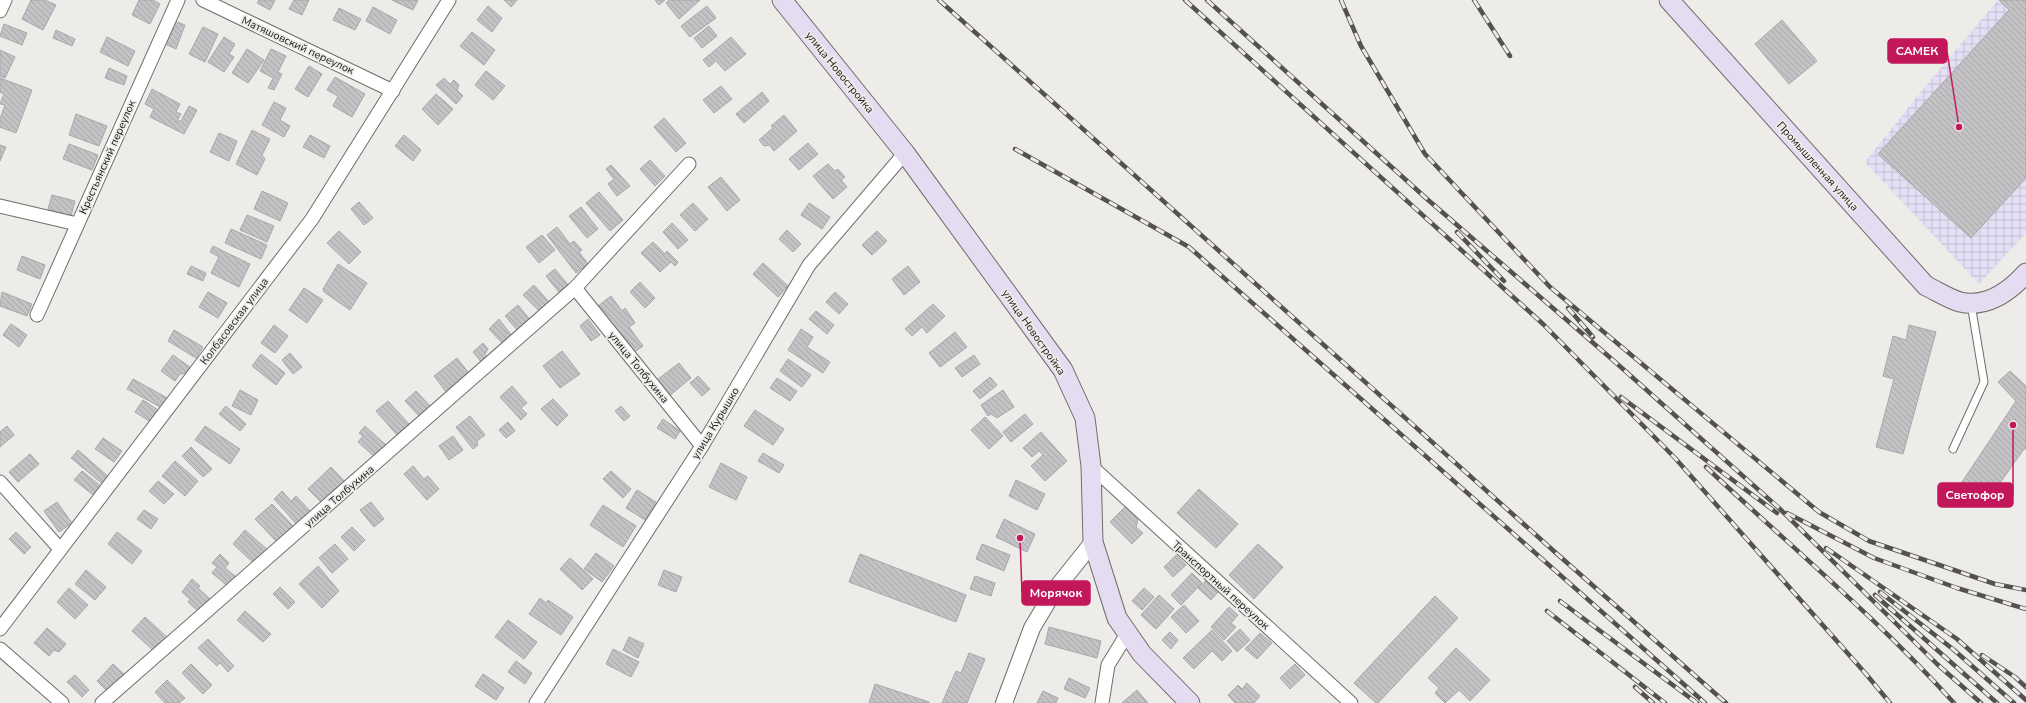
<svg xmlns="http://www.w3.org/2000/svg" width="2026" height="703" font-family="'Nunito Sans',sans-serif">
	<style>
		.industrial { fill: url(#industrial-grid) }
		.building { fill: url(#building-back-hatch); stroke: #a9a7aa }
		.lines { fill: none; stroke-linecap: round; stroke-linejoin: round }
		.service-casing { stroke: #6f6d6b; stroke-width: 9 }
		.minor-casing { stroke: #6f6d6b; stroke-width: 15 }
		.tertiary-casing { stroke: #6f6d6b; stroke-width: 18 }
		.secondary-casing { stroke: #6f6d6b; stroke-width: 21 }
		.service { stroke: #fff; stroke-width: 7 }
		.minor { stroke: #fff; stroke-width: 13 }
		.tertiary { stroke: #fff; stroke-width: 16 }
		.secondary { stroke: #e5dcf2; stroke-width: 19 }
		.rail-casing { stroke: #545251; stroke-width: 4.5 }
		.rail { stroke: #eeece9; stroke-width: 3; stroke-dasharray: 9; stroke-linecap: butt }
		.labels { text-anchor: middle; stroke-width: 3.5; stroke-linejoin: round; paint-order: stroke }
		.street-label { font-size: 11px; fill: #21201f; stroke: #eeece9 }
		.leader { fill: none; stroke: #c2185b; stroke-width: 1.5 }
		.callout-dot { fill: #c2185b; stroke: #eeece9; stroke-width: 1.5 }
		.callout { fill: #c2185b; stroke: #c2185b; stroke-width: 1.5 }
		.callout-label { font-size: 12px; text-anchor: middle; font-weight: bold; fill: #fff }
	</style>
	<defs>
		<pattern id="industrial-grid" width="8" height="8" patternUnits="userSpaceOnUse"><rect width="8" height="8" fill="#e5dff5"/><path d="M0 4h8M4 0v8" fill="none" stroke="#c4bfd2"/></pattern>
		<pattern id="building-back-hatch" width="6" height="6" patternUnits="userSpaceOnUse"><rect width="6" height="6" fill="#c4c2c4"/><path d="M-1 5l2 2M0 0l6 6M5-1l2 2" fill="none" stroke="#a8a6a8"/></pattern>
	</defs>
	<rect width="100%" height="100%" fill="#eeece9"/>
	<polygon class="industrial" points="1998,0 2026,0 2026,233 1979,284 1865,162 1920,93"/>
	<g class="building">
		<polygon points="31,0 45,0 56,5 43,30 22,19"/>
		<polygon points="139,0 153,0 160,4 150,24 132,15"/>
		<polygon points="259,0 275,0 270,10 257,3"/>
		<polygon points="294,0 309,0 302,15 289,9"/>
		<polygon points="392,0 418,0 413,10"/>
		<polygon points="504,0 517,0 511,7"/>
		<polygon points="655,0 665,0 659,5"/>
		<polygon points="669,0 700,0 679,19 666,3"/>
		<polygon points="1999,0 2026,0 2026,178 1971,238 1878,154 2009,10"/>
		<polygon points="488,6 502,18 492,32 477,20"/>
		<polygon points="707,6 716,18 690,37 681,26"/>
		<polygon points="373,7 397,20 390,34 366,21"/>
		<polygon points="339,8 361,19 355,30 333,20"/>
		<polygon points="1782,20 1817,61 1789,84 1755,44"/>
		<polygon points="174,21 185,25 176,49 165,44"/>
		<polygon points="4,24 27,33 22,45 0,36"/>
		<polygon points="709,26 717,36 702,48 694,38"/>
		<polygon points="203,27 218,34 205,62 189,54"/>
		<polygon points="56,30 75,39 72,46 53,38"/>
		<polygon points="472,32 495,50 484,65 460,46"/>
		<polygon points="107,37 135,51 128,66 100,52"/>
		<polygon points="224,37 235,44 229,54 234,57 224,72 208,62"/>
		<polygon points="731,37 746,54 725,71 716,61 709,67 703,60"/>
		<polygon points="247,49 264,60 248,83 232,73"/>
		<polygon points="271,49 286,56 278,72 282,74 274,90 268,88 273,78 260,71"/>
		<polygon points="0,50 15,57 5,78 0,76"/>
		<polygon points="309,66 322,74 308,97 295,89"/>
		<polygon points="109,68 127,76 124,85 105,78"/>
		<polygon points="486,71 505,86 493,100 475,85"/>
		<polygon points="335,77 365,94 352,117 333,106 338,96 327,90"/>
		<polygon points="0,78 32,90 16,133 0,127 0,119 5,105 0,104 4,94 0,92"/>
		<polygon points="444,78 450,84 454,80 459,85 457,90 463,96 456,104 436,85"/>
		<polygon points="721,86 732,99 714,113 703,100"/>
		<polygon points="152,89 180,104 176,112 181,114 177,121 181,121 189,106 197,110 184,134 150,117 154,109 145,104"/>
		<polygon points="762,92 769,101 744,123 736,114"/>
		<polygon points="436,94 453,109 438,125 422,109"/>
		<polygon points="274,102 286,108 280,120 290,126 284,137 262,125"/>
		<polygon points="76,114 107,126 99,146 69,135"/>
		<polygon points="784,115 797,131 774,151 769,145 764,146 759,140 773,128 771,126"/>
		<polygon points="664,118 686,143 676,152 654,127"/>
		<polygon points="252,130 270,139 262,155 265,159 257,175 236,164"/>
		<polygon points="219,133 237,141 229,161 210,152"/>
		<polygon points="310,135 330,146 324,158 303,147"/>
		<polygon points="404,135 421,150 413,161 395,146"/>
		<polygon points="808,143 818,154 799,170 789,159"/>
		<polygon points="69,144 98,155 92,170 63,159"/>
		<polygon points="0,145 6,147 0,161"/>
		<polygon points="650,160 665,176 655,186 640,169"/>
		<polygon points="828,164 835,171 838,169 845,177 841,180 847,187 833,199 813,176"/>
		<polygon points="611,165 630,186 617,196 608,184 614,179 606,169"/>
		<polygon points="721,177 740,200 727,211 708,187"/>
		<polygon points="262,191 288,203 280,221 254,209"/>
		<polygon points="599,192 623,220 610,231 586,203"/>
		<polygon points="52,195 75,201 71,216 48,209"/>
		<polygon points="359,202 373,218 364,225 351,209"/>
		<polygon points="693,203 708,219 695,231 680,215"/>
		<polygon points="809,203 830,217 822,229 801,215"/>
		<polygon points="581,207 598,229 587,238 569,216"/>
		<polygon points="247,215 274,226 267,242 240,230"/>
		<polygon points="672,223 688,240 678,249 663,232"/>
		<polygon points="557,227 570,244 574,241 582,250 579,252 588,264 576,273 547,235"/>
		<polygon points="231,229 267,245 261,259 225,243"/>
		<polygon points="787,230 801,244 793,252 779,239"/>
		<polygon points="339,231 361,252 349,264 327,243"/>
		<polygon points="877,231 887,241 872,255 862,245"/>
		<polygon points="542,235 555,250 539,263 526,247"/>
		<polygon points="653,242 665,254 667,251 678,262 675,266 671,262 660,272 641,253"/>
		<polygon points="213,246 250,264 239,287 211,273 219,257 210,252"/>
		<polygon points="22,256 45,265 40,279 17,270"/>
		<polygon points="763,263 788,286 778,297 753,274"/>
		<polygon points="338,264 367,283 350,310 324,292 323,289"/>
		<polygon points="191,266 206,273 203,281 187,274"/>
		<polygon points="908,266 920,282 904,295 892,279"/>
		<polygon points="555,269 568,285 559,292 546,276"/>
		<polygon points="640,282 655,298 645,308 630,292"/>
		<polygon points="534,285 550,303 540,312 523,295"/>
		<polygon points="304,288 323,300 307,323 289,310"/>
		<polygon points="2,292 32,304 27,316 0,306"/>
		<polygon points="208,292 227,303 218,318 199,307"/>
		<polygon points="835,292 848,304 839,314 826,302"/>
		<polygon points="611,296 622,311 625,308 635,323 629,327 643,346 633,353 598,306"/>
		<polygon points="933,304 945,316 927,333 922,327 912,336 905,329"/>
		<polygon points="518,305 531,321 518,331 505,316"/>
		<polygon points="816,311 834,325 827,334 809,319"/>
		<polygon points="499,319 512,336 503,344 489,329"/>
		<polygon points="588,319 600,335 591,341 580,326"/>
		<polygon points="11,324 27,335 19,347 3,335"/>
		<polygon points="274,325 288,336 275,353 261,343"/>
		<polygon points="1909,325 1936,332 1903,454 1876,447 1894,379 1883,376 1893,336 1906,340"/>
		<polygon points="801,329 813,337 807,347 830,362 823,373 788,350"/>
		<polygon points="174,330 203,347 196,358 168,341"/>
		<polygon points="955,332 967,347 940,367 929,353"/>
		<polygon points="483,343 488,349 485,354 488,359 482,363 473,352"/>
		<polygon points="562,351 580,374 560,388 543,366"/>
		<polygon points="290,353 302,367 293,374 282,360"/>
		<polygon points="261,354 285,373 276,385 252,366"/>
		<polygon points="173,355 191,368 187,373 180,374 175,381 161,371"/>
		<polygon points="974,355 980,364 962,377 955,368"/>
		<polygon points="457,358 472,377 447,393 434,376"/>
		<polygon points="788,359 811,375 802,387 780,371"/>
		<polygon points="679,363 691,378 669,396 657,380"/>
		<polygon points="2010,371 2026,386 2026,449 2024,449 1988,500 1960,485 2016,401 1998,382"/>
		<polygon points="698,376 710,389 702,396 690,383"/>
		<polygon points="990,377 997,385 980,399 973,391"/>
		<polygon points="777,378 797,391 790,401 770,388"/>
		<polygon points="133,379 169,399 164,409 127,389"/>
		<polygon points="512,386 527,403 521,408 527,414 521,420 500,397"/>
		<polygon points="240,390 258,400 251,415 232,406"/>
		<polygon points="1003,390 1014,407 997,418 991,414 988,416 981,405"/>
		<polygon points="416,391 432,408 421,418 405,401"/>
		<polygon points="553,399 568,415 557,426 541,409"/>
		<polygon points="143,400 161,412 154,424 135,412"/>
		<polygon points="388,401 409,424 397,435 376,411"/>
		<polygon points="226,406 246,424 240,431 219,414"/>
		<polygon points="621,406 630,416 624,421 615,411"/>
		<polygon points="755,410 784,429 773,445 744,426"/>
		<polygon points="1025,414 1033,424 1011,442 1003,432"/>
		<polygon points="470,416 485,435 477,441 478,445 473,449 456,427"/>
		<polygon points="985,417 1003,436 989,449 971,430"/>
		<polygon points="663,419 680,431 675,439 657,428"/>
		<polygon points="508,422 515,431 506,438 499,430"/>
		<polygon points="7,426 14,435 0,447 0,432"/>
		<polygon points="205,426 240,449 230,464 195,440"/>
		<polygon points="365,426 387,446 376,458 358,442 363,436 359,433"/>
		<polygon points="1041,432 1067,461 1045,481 1031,466 1043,455 1039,451 1032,457 1023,448"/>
		<polygon points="453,436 463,450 449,460 439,446"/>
		<polygon points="103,438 122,451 114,462 95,449"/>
		<polygon points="191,447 212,469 203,477 182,456"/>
		<polygon points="78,450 111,479 105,486 71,458"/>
		<polygon points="763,453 784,465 779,473 758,461"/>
		<polygon points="30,454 39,464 18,482 9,472"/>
		<polygon points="175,461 198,481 185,496 162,476"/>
		<polygon points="721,463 747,477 736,500 709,487"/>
		<polygon points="413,466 424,479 428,476 439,489 427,500 404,474"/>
		<polygon points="331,467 347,484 325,506 308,489"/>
		<polygon points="82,471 103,488 96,497 74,480"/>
		<polygon points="611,471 631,489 623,498 603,479"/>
		<polygon points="1016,480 1045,494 1037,510 1009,496"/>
		<polygon points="158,481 174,494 164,504 149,491"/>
		<polygon points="1199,489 1238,524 1216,548 1177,513"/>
		<polygon points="637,490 656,502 645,520 626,508"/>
		<polygon points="282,491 291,501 296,496 313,514 299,527 274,499"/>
		<polygon points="57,502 72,523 59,532 44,511"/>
		<polygon points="371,502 384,519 374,527 360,510"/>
		<polygon points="272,504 296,529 279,544 255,519"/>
		<polygon points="603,505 636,526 623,547 590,525"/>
		<polygon points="1125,507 1138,520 1136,527 1143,533 1132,544 1110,522"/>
		<polygon points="144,510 158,519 151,529 137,519"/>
		<polygon points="1004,519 1035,534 1027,552 996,537"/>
		<polygon points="352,527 365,540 354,551 341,537"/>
		<polygon points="245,530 269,551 257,566 233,544"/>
		<polygon points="16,532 31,547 24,554 9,539"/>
		<polygon points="117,532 142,551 132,564 108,544"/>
		<polygon points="335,544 348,559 332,573 319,558"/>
		<polygon points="982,544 1010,555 1004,571 976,559"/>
		<polygon points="1258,544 1283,567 1254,599 1229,575"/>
		<polygon points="596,553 614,566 602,582 584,569"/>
		<polygon points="220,554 229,563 225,568 239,579 231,589 212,573 217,567 212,563"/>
		<polygon points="860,554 966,595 956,622 849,582"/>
		<polygon points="1176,555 1186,565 1173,577 1164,567"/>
		<polygon points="570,558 593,579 582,590 560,569"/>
		<polygon points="318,566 339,591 322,608 299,584"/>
		<polygon points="86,570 106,587 95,600 75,584"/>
		<polygon points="664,570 682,577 676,592 658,585"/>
		<polygon points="1192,573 1202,583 1181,605 1171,595"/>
		<polygon points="975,576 995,583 991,596 970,589"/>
		<polygon points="192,579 200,586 198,588 211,600 200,613 188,602 190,599 182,592"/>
		<polygon points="1208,579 1220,590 1211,600 1198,588"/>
		<polygon points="280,587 295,602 288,609 273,594"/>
		<polygon points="69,588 88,605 75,619 57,602"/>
		<polygon points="1144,588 1154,597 1142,610 1132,601"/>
		<polygon points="1159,595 1174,609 1156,629 1141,615"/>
		<polygon points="1435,596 1458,618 1378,703 1376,703 1354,683"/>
		<polygon points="540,598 546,603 548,600 573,617 561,635 529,614"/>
		<polygon points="1184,605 1199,621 1186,633 1171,617"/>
		<polygon points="1229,607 1238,615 1231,623 1236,627 1224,640 1211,627"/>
		<polygon points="245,611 271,634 263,642 237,620"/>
		<polygon points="145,617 169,639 154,651 132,631"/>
		<polygon points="508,620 537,642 524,659 495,637"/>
		<polygon points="1049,627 1101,641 1097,658 1045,644"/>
		<polygon points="47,628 66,644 59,652 54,650 49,656 34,643"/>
		<polygon points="1240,629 1250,640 1237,652 1227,641"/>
		<polygon points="1212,630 1232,651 1222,661 1212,651 1194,669 1183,658"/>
		<polygon points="1170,632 1178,640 1171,649 1162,640"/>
		<polygon points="1260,633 1272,643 1257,659 1245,649"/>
		<polygon points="629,637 644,644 638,658 623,650"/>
		<polygon points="208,639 234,666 228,672 220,663 217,666 198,648"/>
		<polygon points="1456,648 1490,680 1470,701 1459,690 1445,703 1435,693 1439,688 1428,678"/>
		<polygon points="613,649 639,662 631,677 606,664"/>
		<polygon points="969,653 985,659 967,703 942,703 956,671 961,673"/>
		<polygon points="516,661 532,673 525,684 508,672"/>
		<polygon points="113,664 126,676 109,693 97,681"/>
		<polygon points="191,664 212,685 203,694 182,673"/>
		<polygon points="1295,664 1305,675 1290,689 1280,678"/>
		<polygon points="483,674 504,688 496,700 475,686"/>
		<polygon points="75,675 89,690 82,697 67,682"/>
		<polygon points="1069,678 1090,688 1085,698 1064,689"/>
		<polygon points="167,680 185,698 179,703 165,703 155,692"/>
		<polygon points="1247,683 1260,696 1254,703 1235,703 1228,695 1238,685 1242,689"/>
		<polygon points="875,684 929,702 929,703 869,703"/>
		<polygon points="1137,690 1148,703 1122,703"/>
		<polygon points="1043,691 1058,698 1056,703 1037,703"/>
	</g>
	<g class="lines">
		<defs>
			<polyline id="service" points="1953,449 1984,382 1971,304"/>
			<g id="minor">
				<polyline points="203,0 393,91"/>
				<polyline points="0,11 5,0"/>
				<polyline points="0,206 77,224"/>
				<polyline points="575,288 702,446"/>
				<polyline points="37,315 178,0"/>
				<polyline points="1091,466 1351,703"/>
				<polyline points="0,482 60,549"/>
				<polyline points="0,629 312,219 449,0"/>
				<polyline points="0,649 62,703"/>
				<polyline points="102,703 575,288 689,164"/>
				<polyline points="536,703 702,446 809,265 905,153"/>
				<polyline points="1102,703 1108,665 1127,634"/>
			</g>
			<polyline id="tertiary" points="1004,703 1032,628 1054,591 1093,542"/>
			<g id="secondary">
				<polyline points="782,0 905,153 1063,370 1085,418 1091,466 1093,542 1117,618 1142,654 1190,703"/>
				<path d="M1669 0 1926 286C1937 291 1949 299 1960 302 1987 308 2009 292 2026 273"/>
			</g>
		</defs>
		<use href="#service" class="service-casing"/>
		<use href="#minor" class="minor-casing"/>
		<use href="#tertiary" class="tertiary-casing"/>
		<use href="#secondary" class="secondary-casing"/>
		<use href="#service" class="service"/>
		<use href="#minor" class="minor"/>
		<use href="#tertiary" class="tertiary"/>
		<use href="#secondary" class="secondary"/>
		<defs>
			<g id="rail">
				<polyline points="939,0 1556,553 1726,703"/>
				<polyline points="1185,0 1543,324 1675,458 1866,674 1890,703"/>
				<polyline points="1207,0 1427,199 1614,361 1779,508 1937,664 1981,703"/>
				<polyline points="1341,0 1361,46 1425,154 1550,287 1819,512 1869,541 1995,584 2026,590"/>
				<polyline points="1474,0 1510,56"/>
				<polyline points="1015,149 1189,247 1705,703"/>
				<polyline points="1457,232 1504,281"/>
				<polyline points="1568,308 1593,337"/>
				<polyline points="1621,397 1777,513"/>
				<path d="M1706 467C1789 545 1877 618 1954 703"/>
				<polyline points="1787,513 1874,558 1957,588 2026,609"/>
				<polyline points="1826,548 1957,639 2026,700"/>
				<polyline points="1880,592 1954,650 2014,703"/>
				<polyline points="1875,595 1997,703"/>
				<polyline points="1560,601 1697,703"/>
				<polyline points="1547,611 1665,703"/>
				<polyline points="1982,655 2015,677 2026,687"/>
				<polyline points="1635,687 1653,703"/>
			</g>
		</defs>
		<use href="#rail" class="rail-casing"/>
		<use href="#rail" class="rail"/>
	</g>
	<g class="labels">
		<g class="street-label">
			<text transform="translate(298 45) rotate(25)" y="4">Матяшовский переулок</text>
			<text transform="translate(840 72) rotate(51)" y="4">улица Новостройка</text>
			<text transform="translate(107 157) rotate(-66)" y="4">Крестьянский переулок</text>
			<text transform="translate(1818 166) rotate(48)" y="4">Промышленная улица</text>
			<text transform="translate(234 321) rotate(-53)" y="4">Колбасовская улица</text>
			<text transform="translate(1034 332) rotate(55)" y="4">улица Новостройка</text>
			<text transform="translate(639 367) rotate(51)" y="4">улица Толбухина</text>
			<text transform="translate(715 423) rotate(-59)" y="4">улица Курышко</text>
			<text transform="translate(339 496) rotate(-41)" y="4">улица Толбухина</text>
			<text transform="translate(1221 585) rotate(42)" y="4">Транспортный переулок</text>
		</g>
	</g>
	<path class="leader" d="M1959 127L1947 51M2013 425L2013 495M1020 538L1022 593"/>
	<g class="callout-dot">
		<circle cx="1959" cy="127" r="4"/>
		<circle cx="2013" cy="425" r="4"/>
		<circle cx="1020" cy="538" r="4"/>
	</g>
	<g class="callout">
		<rect x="1888" y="39" width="59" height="24" rx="4"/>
		<rect x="1938" y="483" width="75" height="24" rx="4"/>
		<rect x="1022" y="581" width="68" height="24" rx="4"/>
	</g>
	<g class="callout-label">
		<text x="1917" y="55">САМЕК</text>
		<text x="1975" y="499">Светофор</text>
		<text x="1056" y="597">Морячок</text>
	</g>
</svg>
